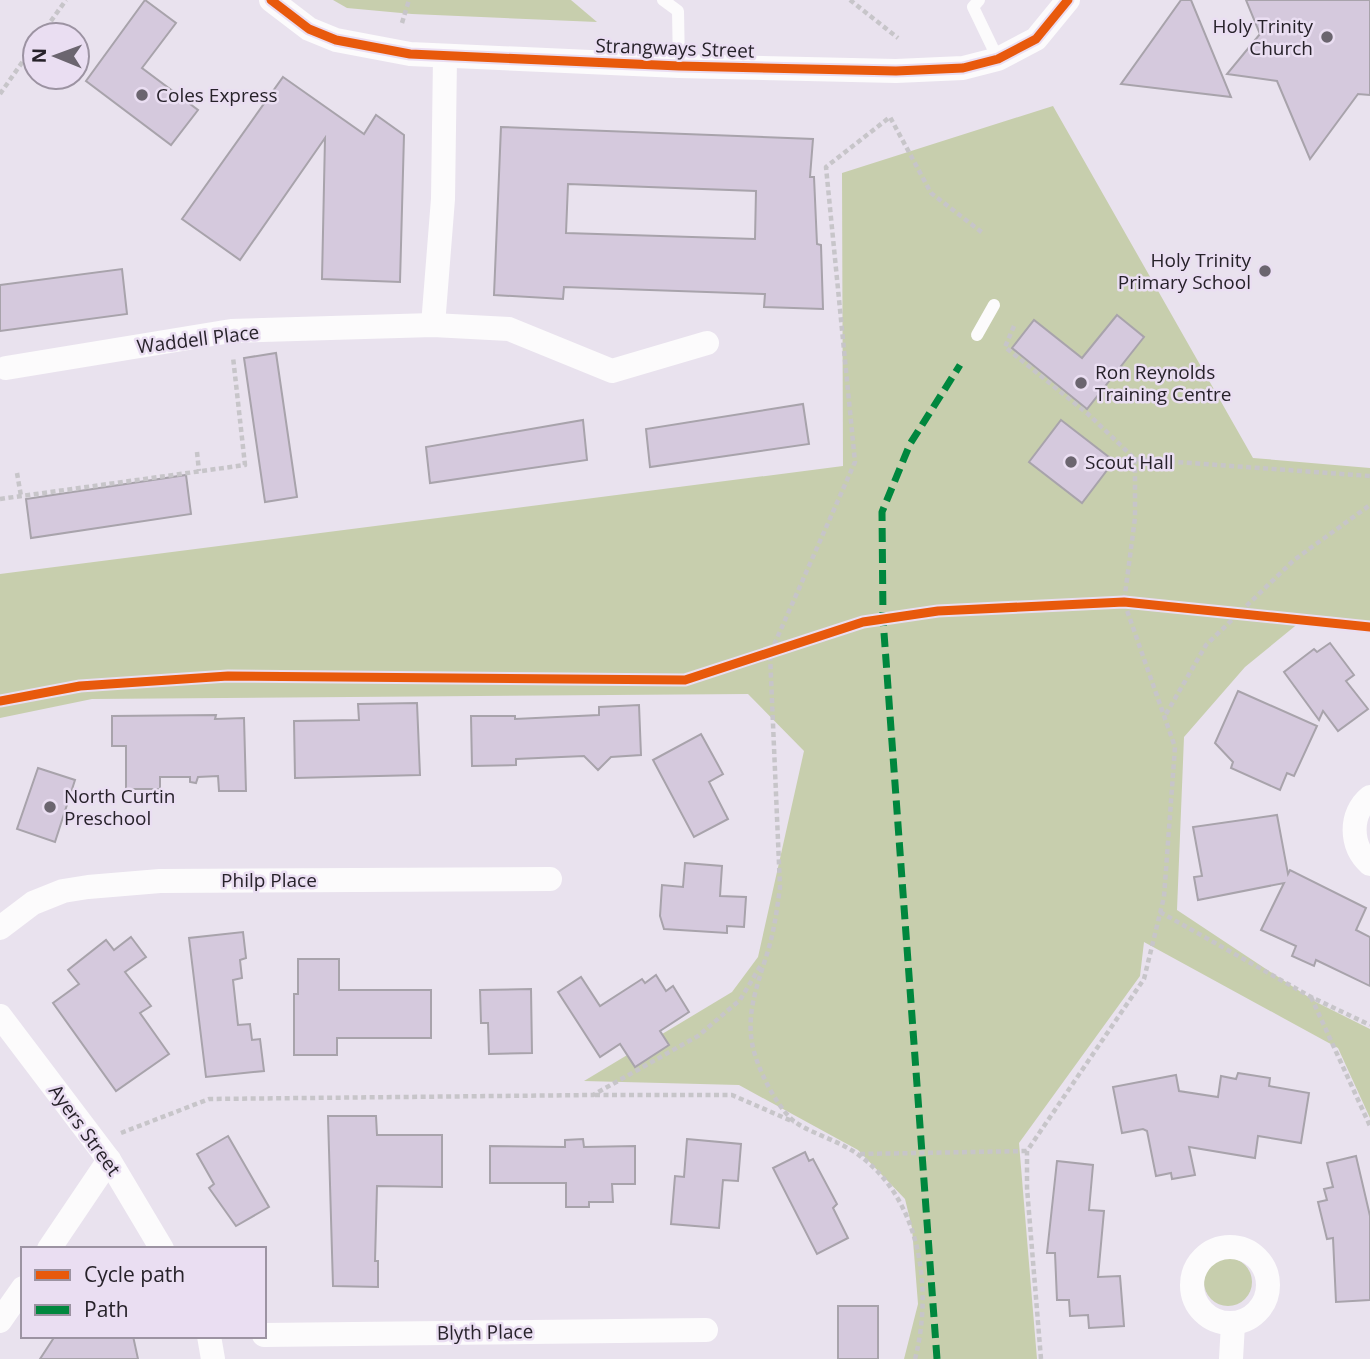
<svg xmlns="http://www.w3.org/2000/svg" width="1370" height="1359" font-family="'Open Sans',sans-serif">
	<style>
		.green { fill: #c7cead }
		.building { fill: #d5c9dd; stroke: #a8a3ab; stroke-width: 2; fill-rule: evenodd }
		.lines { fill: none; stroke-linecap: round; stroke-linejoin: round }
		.path { stroke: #c7c5c9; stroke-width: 4.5; stroke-dasharray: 5 3.5; stroke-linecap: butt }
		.service { stroke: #fcfbfc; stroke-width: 12 }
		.minor { stroke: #fcfbfc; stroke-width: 24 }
		.quiet { stroke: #00873e; stroke-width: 7; stroke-dasharray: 14 7; stroke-linecap: butt }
		.cycleway-casing { stroke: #eadef2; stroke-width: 13 }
		.cycleway { stroke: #e8590c; stroke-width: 9 }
		.poi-dot { fill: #6b656f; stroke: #eadef2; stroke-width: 2.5 }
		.labels { text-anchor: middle; stroke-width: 5; stroke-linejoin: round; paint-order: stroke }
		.poi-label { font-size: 19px; fill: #27222a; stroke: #eadef2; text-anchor: start }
		.street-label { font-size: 19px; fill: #27222a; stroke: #eadef2 }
	</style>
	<rect width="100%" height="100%" fill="#e9e2ee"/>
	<g class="green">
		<polygon points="333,0 571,0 597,22 412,14 347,8"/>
		<polygon points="1053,106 1253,458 1370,468 1370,626 1300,622 1245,667 1184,737 1177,910 1316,1002 1370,1029 1370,1118 1338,1048 1144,942 1140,976 1019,1143 1037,1359 904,1359 918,1304 912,1228 905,1199 858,1150 739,1085 584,1081 732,992 758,957 804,751 748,694 92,699 0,718 0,574 843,466 842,173"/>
		<circle cx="1228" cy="1282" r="24"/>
	</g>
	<g class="building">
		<polygon points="145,0 176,23 142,68 198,110 171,145 86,81"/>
		<polygon points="1181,0 1191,0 1231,97 1121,84"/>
		<polygon points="1246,0 1370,0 1370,95 1358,94 1310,159 1277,81 1227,74 1260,34"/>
		<polygon points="283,77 364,134 376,115 404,135 400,282 322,279 325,138 240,260 182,219"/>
		<path d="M501 127 813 139 810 177H814L817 244 821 245 823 309 764 307 765 294 564 287 563 299 494 295ZM568 184 756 191 755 239 566 233Z"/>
		<polygon points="122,269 127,314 0,331 0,285"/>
		<polygon points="1117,315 1144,337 1087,409 1012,348 1034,320 1082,358"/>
		<polygon points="276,353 297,497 265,502 244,358"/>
		<polygon points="803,404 809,444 650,467 646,429"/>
		<polygon points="583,420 587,460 430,483 426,447"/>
		<polygon points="1061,420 1114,461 1082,503 1029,462"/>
		<polygon points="186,475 191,514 31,538 26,499"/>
		<polygon points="1330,643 1354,675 1346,681 1368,709 1338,731 1323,711 1319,720 1284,672 1314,649 1317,652"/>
		<polygon points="1238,691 1317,726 1294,776 1287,773 1280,790 1231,768 1233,762 1215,743"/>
		<polygon points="417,703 420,775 295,778 294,721 359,720 358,704"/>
		<polygon points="639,705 641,755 611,757 598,770 584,756 516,759 516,765 472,766 471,716 515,716 515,719 599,715 599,707"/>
		<polygon points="216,715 215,719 244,718 246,791 219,791 218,776 198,777 196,783 190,782 190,777 160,777 160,789 126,789 126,746 112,746 112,716"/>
		<polygon points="701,734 723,774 709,782 728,819 694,837 653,760"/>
		<polygon points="38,768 75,780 55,842 17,829"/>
		<polygon points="1277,815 1288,874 1290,870 1366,908 1356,930 1370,937 1370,986 1316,960 1314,966 1292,956 1296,946 1261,930 1284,883 1198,900 1194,877 1202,876 1193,827"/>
		<polygon points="685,863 722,866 720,896 746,897 744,927 727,926 727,933 664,929 660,916 662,885 683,887"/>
		<polygon points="243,932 246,958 240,960 242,978 233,980 238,1025 250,1024 252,1040 260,1039 264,1071 206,1077 189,938"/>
		<polygon points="131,937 146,957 125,972 151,1006 140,1013 169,1054 116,1091 53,1003 79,984 68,970 106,940 114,950"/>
		<polygon points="298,959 339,959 339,990 431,990 431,1038 337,1038 337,1055 294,1055 294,994 298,994"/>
		<polygon points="656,975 666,991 673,986 689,1012 660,1031 669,1045 635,1067 620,1044 600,1057 558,992 581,977 600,1006 642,979 645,983"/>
		<polygon points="531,989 532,1053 489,1054 488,1023 481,1023 480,990"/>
		<polygon points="1238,1073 1270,1078 1269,1086 1309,1093 1301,1143 1258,1136 1255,1158 1189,1147 1195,1175 1172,1179 1171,1173 1156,1176 1147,1131 1143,1129 1122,1133 1113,1087 1176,1075 1179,1091 1218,1097 1221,1076 1236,1079"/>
		<polygon points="328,1116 376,1116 377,1135 442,1135 442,1187 377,1186 375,1261 378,1261 378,1287 333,1286"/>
		<polygon points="228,1136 269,1207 236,1226 209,1188 214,1184 197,1154"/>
		<polygon points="583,1139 584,1147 635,1146 635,1184 612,1184 613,1202 589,1202 589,1207 566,1207 566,1183 490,1183 490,1146 565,1147 565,1140"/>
		<polygon points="687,1139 741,1144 738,1181 723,1180 719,1228 671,1224 675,1176 684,1177"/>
		<polygon points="805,1152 809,1161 813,1159 837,1204 833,1208 848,1238 817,1254 773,1168"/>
		<polygon points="1356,1156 1370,1216 1370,1300 1336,1302 1333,1238 1327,1239 1318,1202 1327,1200 1324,1189 1333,1187 1327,1163"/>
		<polygon points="1057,1161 1093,1165 1089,1210 1104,1211 1098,1277 1120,1276 1124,1326 1089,1328 1088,1315 1070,1316 1069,1300 1057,1300 1055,1253 1047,1253"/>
		<rect x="838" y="1306" width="40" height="53"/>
		<polygon points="55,1336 133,1336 138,1359 40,1359"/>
	</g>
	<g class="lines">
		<g class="path">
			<polyline points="850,0 898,38"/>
			<polyline points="402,23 409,0"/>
			<polyline points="41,35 66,0"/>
			<polyline points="0,94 35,44"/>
			<polyline points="1014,326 1005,347 1088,414 1135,459 1370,476"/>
			<polyline points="197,452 199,471"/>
			<polyline points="17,473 21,496"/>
			<polyline points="0,499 245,465 233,357"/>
			<polyline points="1166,714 1206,645 1294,560 1370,505"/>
			<polyline points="1160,912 1311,997 1370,1025"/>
			<polyline points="1311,997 1370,1126"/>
			<polyline points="595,1095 732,1095 794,1122"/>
			<polyline points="121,1133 209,1099 593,1095 698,1036 740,1000 761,965"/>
			<polyline points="860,1154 1027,1151"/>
			<path d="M915 1359C933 1290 921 1201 860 1156 842 1142 818 1136 798 1124 781 1114 762 1077 756 1058 743 1021 756 989 767 954 774 932 777 910 780 887L770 654 855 462 826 167 890 117 931 193 984 234"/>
			<polyline points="1041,1359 1027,1188 1027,1151 1144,979 1164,897 1175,747 1124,602 1135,518 1135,459"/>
		</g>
		<g class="service">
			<polyline points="663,0 678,11 679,66"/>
			<polyline points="979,0 973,7 998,59"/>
			<polyline points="977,335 994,305"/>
		</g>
		<g class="minor">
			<polyline points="271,0 309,29 336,40 410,54 679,66 896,71 963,68 998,59 1036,39 1068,0"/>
			<polyline points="433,325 443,199 445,58"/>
			<polyline points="6,368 231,331 433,325 509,329 612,371 707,343"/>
			<path d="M1370 797C1349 814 1350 846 1370 864"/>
			<polyline points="0,928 33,903 63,891 88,887 160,881 550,879"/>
			<polyline points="0,1016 109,1160 162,1249"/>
			<circle cx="1230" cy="1285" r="38"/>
			<polyline points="49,1249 109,1160"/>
			<polyline points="0,1321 23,1288"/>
			<polyline points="264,1335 706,1330"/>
			<polyline points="209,1336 213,1359"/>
			<polyline points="1231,1359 1233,1324"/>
		</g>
		<polyline class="quiet" points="937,1359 883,619 882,512 910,444 960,365"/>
		<defs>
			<g id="cycleway">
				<polyline points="271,0 309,29 336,40 410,54 679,66 896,71 963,68 998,59 1036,39 1068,0"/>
				<polyline points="0,701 80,686 228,676 685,680 863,622 938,611 1124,602 1370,627"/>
			</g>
		</defs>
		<use href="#cycleway" class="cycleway-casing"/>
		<use href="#cycleway" class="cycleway"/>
	</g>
	<g class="poi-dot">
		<circle cx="1327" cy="37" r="7"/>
		<circle cx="142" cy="95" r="7"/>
		<circle cx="1265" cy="271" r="7"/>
		<circle cx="1081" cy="383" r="7"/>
		<circle cx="1071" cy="462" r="7"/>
		<circle cx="50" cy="807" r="7"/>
	</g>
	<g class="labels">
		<g class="poi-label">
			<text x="1313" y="33" text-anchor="end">Holy Trinity<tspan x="1313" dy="22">Church</tspan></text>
			<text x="156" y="102">Coles Express</text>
			<text x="1251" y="267" text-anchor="end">Holy Trinity<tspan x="1251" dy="22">Primary School</tspan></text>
			<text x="1095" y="379">Ron Reynolds<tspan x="1095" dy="22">Training Centre</tspan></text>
			<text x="1085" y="469">Scout Hall</text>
			<text x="64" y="803">North Curtin<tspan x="64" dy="22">Preschool</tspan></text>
		</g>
		<g class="street-label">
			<text transform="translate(675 48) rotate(2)" y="7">Strangways Street</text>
			<text transform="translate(198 339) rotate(-7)" y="7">Waddell Place</text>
			<text x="269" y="887">Philp Place</text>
			<text transform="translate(85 1130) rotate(54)" y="7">Ayers Street</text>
			<text transform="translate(485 1332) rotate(-1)" y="7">Blyth Place</text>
		</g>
	</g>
	<rect x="21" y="1247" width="245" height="91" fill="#eadef2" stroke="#9c93a2" stroke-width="2"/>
	<rect x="35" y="1270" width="35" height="10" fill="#e8590c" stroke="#9c93a2" stroke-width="2"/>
	<text x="84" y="1282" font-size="21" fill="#27222a">Cycle path</text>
	<rect x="35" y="1305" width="35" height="10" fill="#00873e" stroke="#9c93a2" stroke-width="2"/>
	<text x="84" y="1317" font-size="21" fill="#27222a">Path</text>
	<g transform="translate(56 56) rotate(271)"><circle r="33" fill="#eadef2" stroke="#9c93a2" stroke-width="2"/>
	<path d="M0-5L12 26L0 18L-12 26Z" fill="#6b656f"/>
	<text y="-10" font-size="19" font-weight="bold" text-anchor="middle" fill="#27222a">N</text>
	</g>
</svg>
